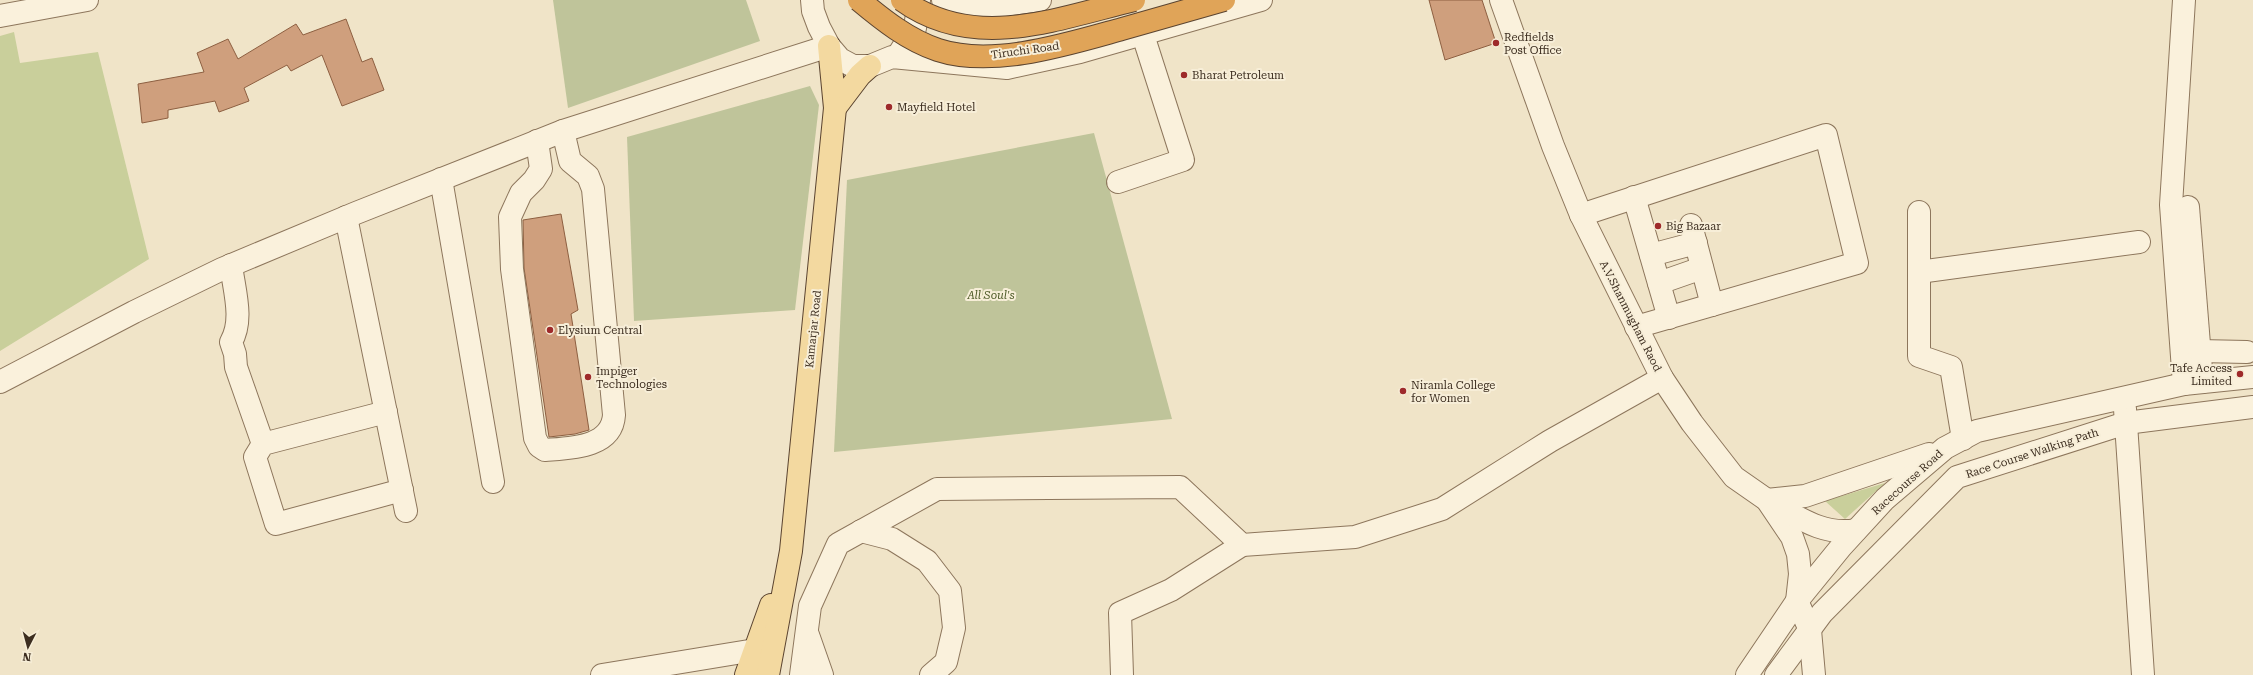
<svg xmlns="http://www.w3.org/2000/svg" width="2253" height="675" font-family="'Roboto Serif',serif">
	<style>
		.green { fill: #c9cf9b }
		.cemetery { fill: #bfc49a }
		.building { fill: #cf9f7d; stroke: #8d5f41 }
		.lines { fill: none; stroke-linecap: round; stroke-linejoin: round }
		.minor-casing { stroke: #8d765c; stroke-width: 24 }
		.major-casing { stroke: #5b4430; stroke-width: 24 }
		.minor { stroke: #faf1dc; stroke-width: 22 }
		.major { stroke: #f3d9a0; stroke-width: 22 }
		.highway-bridge-casing { stroke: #5b4430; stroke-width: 24; stroke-linecap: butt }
		.highway-bridge { stroke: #e0a458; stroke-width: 22 }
		.poi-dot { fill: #9e2a2b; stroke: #f7eed8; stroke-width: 1.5 }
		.labels { text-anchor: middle; stroke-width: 4; stroke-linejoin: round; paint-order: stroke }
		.poi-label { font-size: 11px; fill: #3d2e20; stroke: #f7eed8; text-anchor: start }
		.street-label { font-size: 11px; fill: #3d2e20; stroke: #f7eed8 }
		.park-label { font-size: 11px; font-style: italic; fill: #4d5a26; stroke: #f7eed8 }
	</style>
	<rect width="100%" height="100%" fill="#f0e4c8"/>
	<g class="green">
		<polygon points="14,32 20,63 98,52 149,259 0,351 0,36"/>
		<polygon points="1885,483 1845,519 1825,501"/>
	</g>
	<g class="cemetery">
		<polygon points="553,0 746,0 760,41 568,108"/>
		<polygon points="810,86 819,105 795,310 634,321 627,137"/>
		<polygon points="1094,133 1172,419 834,452 847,180"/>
	</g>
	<g class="building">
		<polygon points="1429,0 1482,0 1496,43 1445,60"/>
		<polygon points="346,19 362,62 372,58 384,90 342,106 322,55 291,71 287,65 244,88 249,101 219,112 215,101 168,110 168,118 142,123 138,84 204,72 197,53 228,39 238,59 296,24 303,35"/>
		<polygon points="561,214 578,310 571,314 589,430 575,434 549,437 524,268 523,220"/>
	</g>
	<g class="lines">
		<defs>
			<g id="minor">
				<polyline points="812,0 813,11 819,27 829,46 840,59 853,66 870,66 892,57 1007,68 1080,52 1261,0"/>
				<polyline points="943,0 977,9 1040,0"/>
				<polyline points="1501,0 1553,146 1581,215 1662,378 1692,423 1734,477 1767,500 1792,537 1798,554 1800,574 1797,601 1810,630 1814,675"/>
				<polyline points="2184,0 2171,205 2184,384"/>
				<polyline points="0,16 87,0"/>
				<polyline points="900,52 915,28 919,0"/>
				<path d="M537 141 541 169 534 180 521 193 510 217 512 269 535 438 539 446 545 450C570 448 612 448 614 415L593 189 588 176 570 161 563 131"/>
				<polyline points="441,179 493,482"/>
				<polyline points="1118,182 1183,160 1143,35"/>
				<polyline points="1634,197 1669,318"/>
				<polyline points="2188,207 2202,382"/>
				<polyline points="1919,212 1919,356 1951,367 1963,439"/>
				<polyline points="1581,215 1826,135 1857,263 1636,327"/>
				<polyline points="346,217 406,511"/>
				<polyline points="1691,225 1712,305"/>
				<polyline points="1651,255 1696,243"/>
				<path d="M231 265C234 290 244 320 231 342L235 354 236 367 263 444"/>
				<polyline points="1919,272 2139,242"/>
				<polyline points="1659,283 1702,268"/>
				<polyline points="2199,351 2247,352"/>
				<polyline points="0,382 134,312 222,269 356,213 563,131 829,46"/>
				<polyline points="2125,409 2143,675"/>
				<polyline points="386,412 263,444 255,457 276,524 402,490"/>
				<polyline points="1767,500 1805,496 1929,454"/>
				<path d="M1770 502C1798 517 1823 536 1856 530"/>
				<polyline points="861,531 892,539 927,561 950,591 954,628 946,662 931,675"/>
				<polyline points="808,635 822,675"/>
				<polyline points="602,675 755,650"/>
				<polyline points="801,675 810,606 838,544 937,489 1180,487 1242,545 1355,537 1442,509 1550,441 1662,378"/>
				<polyline points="1122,675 1120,613 1171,590 1242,545"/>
				<polyline points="1747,675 1797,601 1841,547 1885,499 1945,448 1977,431 2184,384 2253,377"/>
				<polyline points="1776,675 1822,613 1957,477 2126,423 2253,407"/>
			</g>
			<g id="major">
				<polyline points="829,46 835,108 860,75 870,66"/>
				<polyline points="746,675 771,605"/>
				<polyline points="768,675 791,551 835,108"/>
			</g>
		</defs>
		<use href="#minor" class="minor-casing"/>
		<use href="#major" class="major-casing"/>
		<use href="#minor" class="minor"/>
		<use href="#major" class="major"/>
		<defs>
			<g id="highway-bridge">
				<path d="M859 0C883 20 908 40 938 50 993 68 1068 44 1122 29 1156 19 1190 10 1224 0"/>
				<path d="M902 0C974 52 1056 19 1134 0"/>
			</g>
		</defs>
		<use href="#highway-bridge" class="highway-bridge-casing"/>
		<use href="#highway-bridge" class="highway-bridge"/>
	</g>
	<g class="poi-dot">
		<circle cx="1496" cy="43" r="4"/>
		<circle cx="1184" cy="75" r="4"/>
		<circle cx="889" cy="107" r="4"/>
		<circle cx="1658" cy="226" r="4"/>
		<circle cx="550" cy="330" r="4"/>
		<circle cx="2240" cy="374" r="4"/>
		<circle cx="588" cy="377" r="4"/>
		<circle cx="1403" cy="391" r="4"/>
	</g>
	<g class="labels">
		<g class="poi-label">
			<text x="1504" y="41">Redfields<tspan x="1504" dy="13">Post Office</tspan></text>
			<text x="1192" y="79">Bharat Petroleum</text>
			<text x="897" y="111">Mayfield Hotel</text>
			<text x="1666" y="230">Big Bazaar</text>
			<text x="558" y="334">Elysium Central</text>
			<text x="2232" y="372" text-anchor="end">Tafe Access<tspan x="2232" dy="13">Limited</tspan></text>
			<text x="596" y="375">Impiger<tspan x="596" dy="13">Technologies</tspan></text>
			<text x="1411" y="389">Niramla College<tspan x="1411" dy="13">for Women</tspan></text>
		</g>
		<g class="street-label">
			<text transform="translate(1025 50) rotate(-8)" y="4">Tiruchi Road</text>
			<text transform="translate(1631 316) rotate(63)" y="4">A.V.Shanmugham Raod</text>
			<text transform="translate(813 329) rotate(-84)" y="4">Kamarjar Road</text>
			<text transform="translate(2032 453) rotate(-18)" y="4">Race Course Walking Path</text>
			<text transform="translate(1907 482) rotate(-42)" y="4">Racecourse Road</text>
		</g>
		<g class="park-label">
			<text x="991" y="299">All Soul's</text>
		</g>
	</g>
	<g transform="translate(28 647) rotate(186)" stroke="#f7eed8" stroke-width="3" paint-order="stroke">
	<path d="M0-3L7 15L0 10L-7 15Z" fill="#3d2e20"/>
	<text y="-6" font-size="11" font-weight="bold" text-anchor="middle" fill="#3d2e20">N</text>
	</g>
</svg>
